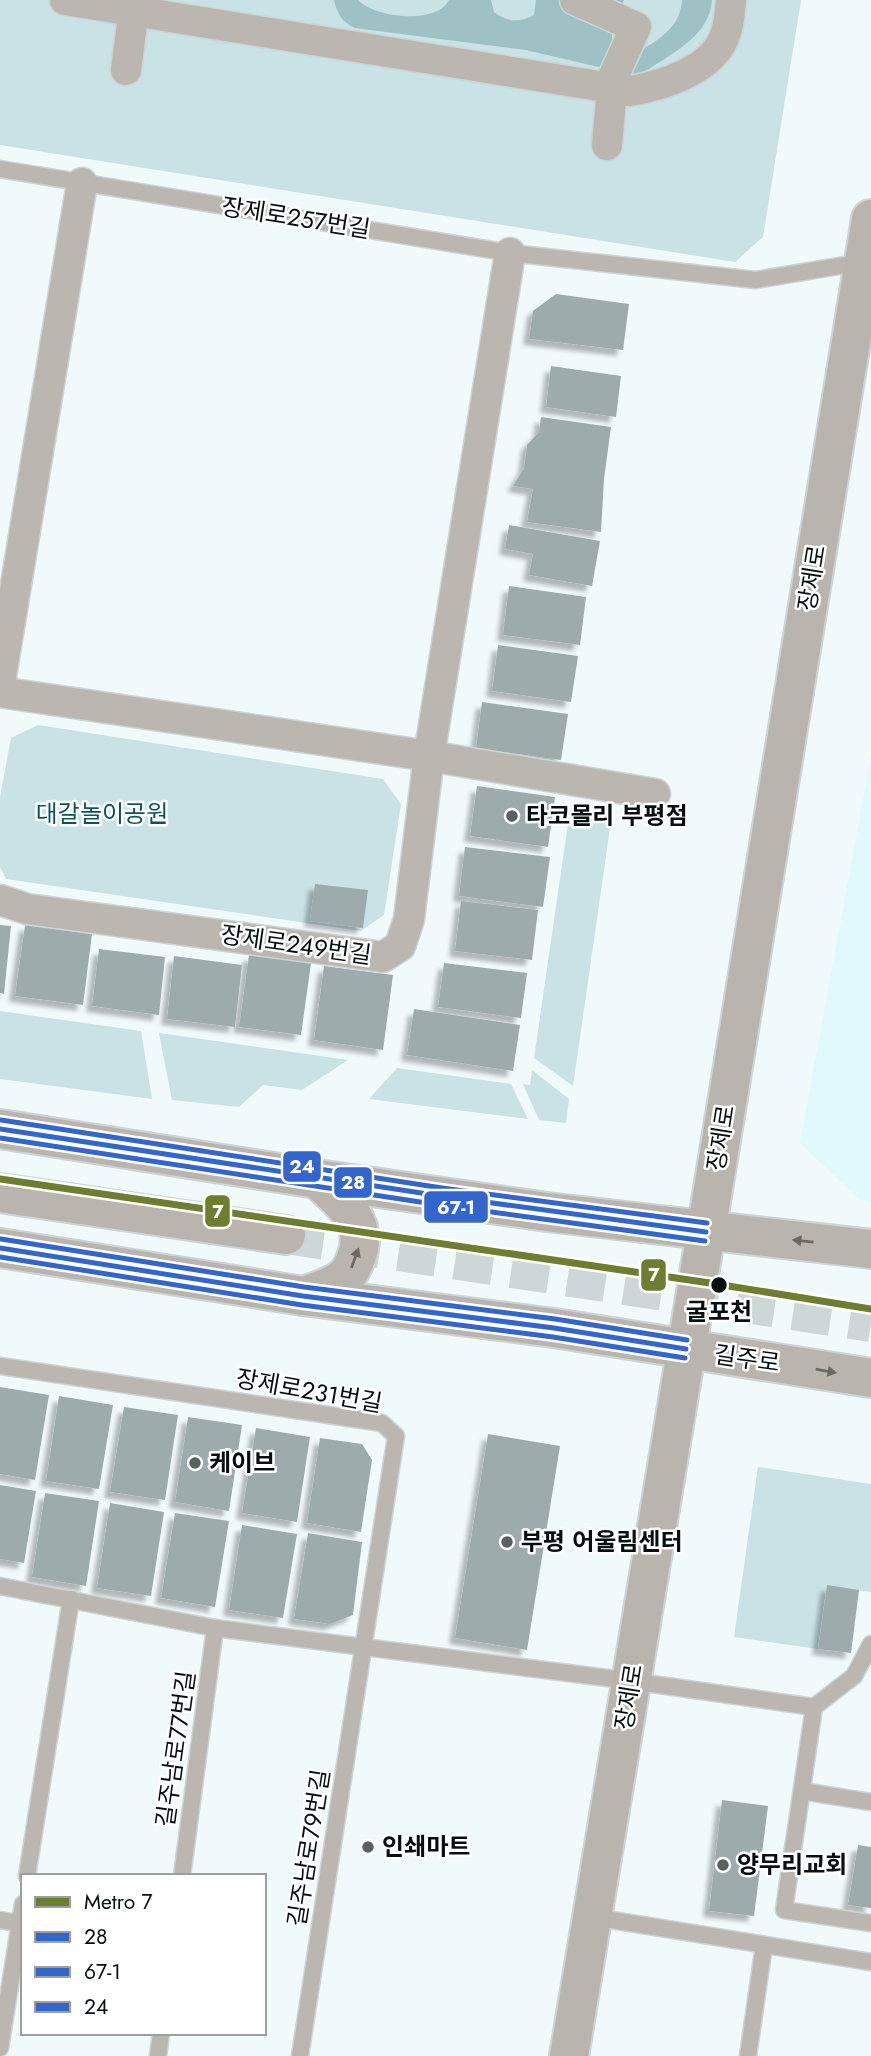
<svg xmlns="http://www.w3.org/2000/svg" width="871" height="2056" font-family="Jost,'Noto Sans KR',sans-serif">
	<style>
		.built { fill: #e0f9fc }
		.green { fill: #c8e2e5 }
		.water { fill: #9dc1c5 }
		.building { fill: #9eabad; filter: url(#shadow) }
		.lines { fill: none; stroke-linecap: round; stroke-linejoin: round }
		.secondary-tunnel { stroke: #ced7d8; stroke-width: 38; stroke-dasharray: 38 19; stroke-linecap: butt }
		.lane-casing { stroke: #ccd4d5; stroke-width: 19 }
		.street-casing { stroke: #ccd4d5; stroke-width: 33 }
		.secondary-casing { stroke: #ccd4d5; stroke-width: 42 }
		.lane { stroke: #bbb6b0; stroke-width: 16 }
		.street { stroke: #bbb6b0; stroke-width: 30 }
		.secondary { stroke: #bab4af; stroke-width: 38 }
		.bus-1-casing { stroke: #fff; stroke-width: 10 }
		.bus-2-casing { stroke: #fff; stroke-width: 10 }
		.bus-3-casing { stroke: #fff; stroke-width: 10 }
		.bus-1 { stroke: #36c; stroke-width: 5 }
		.bus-2 { stroke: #36c; stroke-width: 5 }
		.bus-3 { stroke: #36c; stroke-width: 5 }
		.metro-1-casing { stroke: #fff; stroke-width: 12 }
		.metro-1 { stroke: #6e7e31; stroke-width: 7 }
		.oneway { fill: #696a67 }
		.poi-dot { fill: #586162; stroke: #fff; stroke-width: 2.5 }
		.stop-dot { fill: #060f10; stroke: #fff; stroke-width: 2.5 }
		.labels { text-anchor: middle; stroke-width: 5; stroke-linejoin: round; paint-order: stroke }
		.street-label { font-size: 24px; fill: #060f10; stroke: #fff }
		.park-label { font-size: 24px; fill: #0c545b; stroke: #fff }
		.poi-label { font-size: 24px; font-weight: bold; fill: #060f10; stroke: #fff; text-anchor: start }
		.stop-label { font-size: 24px; font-weight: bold; fill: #060f10; stroke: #fff }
		.line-badge { stroke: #fff; stroke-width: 2.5 }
		.badge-label { font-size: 19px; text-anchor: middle; font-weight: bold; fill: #fff }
	</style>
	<defs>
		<filter id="shadow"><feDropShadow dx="-6" dy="6" stdDeviation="2" flood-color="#0004"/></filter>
	</defs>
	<rect width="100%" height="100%" fill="#f1fafb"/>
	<polygon class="built" points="871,756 871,1202 860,1200 800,1143"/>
	<g class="green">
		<polygon points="0,0 801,0 763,237 735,262 0,145"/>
		<polygon points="38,725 383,779 401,804 384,915 361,931 6,879 0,867 0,797 11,738"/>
		<polygon points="570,810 612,814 573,1086 534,1058"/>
		<polygon points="0,1011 141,1031 152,1099 0,1079"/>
		<polygon points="159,1033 348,1060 302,1090 263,1085 239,1107 172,1100"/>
		<polygon points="397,1068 511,1084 528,1119 369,1099"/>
		<polygon points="532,1070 569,1099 566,1123 539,1120 523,1084 530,1085"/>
		<polygon points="758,1467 871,1484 871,1592 827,1586 818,1649 734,1637"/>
	</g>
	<path class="water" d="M334 0H358C375 18 437 25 449 0H491L494 12C506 22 520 23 534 15L536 0H624L612 34V43L635 53C657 42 681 27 682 0H712C710 34 675 52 649 69L640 73 628 74 526 50 355 28C341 21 338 15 334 0Z"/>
	<g class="building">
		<polygon points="556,294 629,304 623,350 529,339 533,311"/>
		<polygon points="551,366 621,376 616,417 546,407"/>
		<polygon points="541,417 611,427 604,479 601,532 527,522 533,489 513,486 524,468 527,445 539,432"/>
		<polygon points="509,525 600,541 592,586 529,575 533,554 505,549"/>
		<polygon points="509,586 586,597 580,645 503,635"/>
		<polygon points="498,645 578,656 571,702 492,691"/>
		<polygon points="482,702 568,714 561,760 476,748"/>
		<polygon points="477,786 555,797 548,847 470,836"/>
		<polygon points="465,847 550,857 543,907 459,896"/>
		<polygon points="315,884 368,890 363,928 310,921"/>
		<polygon points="461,901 538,910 532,960 455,951"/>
		<polygon points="0,925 11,926 4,994 0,993"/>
		<polygon points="25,925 92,934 83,1005 15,996"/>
		<polygon points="99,949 165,957 159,1015 92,1006"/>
		<polygon points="249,955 311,963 301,1035 239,1027"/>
		<polygon points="174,956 242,965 235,1027 167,1019"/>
		<polygon points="444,963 527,973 521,1018 438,1007"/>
		<polygon points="324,966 393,975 383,1050 314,1040"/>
		<polygon points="414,1009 520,1025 513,1071 407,1055"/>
		<polygon points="0,1387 49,1395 35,1480 0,1474"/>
		<polygon points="59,1396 113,1405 99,1489 46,1481"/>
		<polygon points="124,1407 178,1415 165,1500 110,1492"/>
		<polygon points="188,1417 242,1425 229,1511 175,1502"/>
		<polygon points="256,1428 310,1437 297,1522 242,1513"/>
		<polygon points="488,1434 560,1446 527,1650 455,1638"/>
		<polygon points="320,1438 362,1444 372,1460 361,1532 307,1523"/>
		<polygon points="0,1485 36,1491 24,1563 0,1559"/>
		<polygon points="45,1493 99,1501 86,1586 32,1577"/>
		<polygon points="110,1503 164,1512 151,1596 97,1588"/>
		<polygon points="175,1513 229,1521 215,1607 161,1598"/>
		<polygon points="242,1525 297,1534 283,1618 229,1610"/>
		<polygon points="308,1533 362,1542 353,1615 330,1624 294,1619"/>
		<polygon points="827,1585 859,1590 851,1653 818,1649"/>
		<polygon points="722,1800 768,1806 754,1916 709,1911"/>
		<polygon points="858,1845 871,1847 871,1908 848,1905"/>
	</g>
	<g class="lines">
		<polyline class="secondary-tunnel" points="286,1235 871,1323"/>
		<defs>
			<g id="lane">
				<polyline points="0,169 510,253 756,280 863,262"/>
				<polyline points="0,1366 382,1423 396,1436 300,2056"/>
				<polyline points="0,1586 215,1628 631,1681 814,1707 784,1910 871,1923"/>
				<polyline points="814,1707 854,1676 871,1644"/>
				<polyline points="802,1791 871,1802"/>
				<polyline points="27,1876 71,1599"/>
				<polyline points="182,1876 215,1628"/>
				<polyline points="593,1917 871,1962"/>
				<polyline points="0,1920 23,1924"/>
				<polyline points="0,2048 23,1904"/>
				<polyline points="158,2056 161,2033"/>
				<polyline points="748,2056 764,1945"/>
			</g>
			<g id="street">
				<path d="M65 0 630 91C661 86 710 71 724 38 729 26 730 13 731 0"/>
				<polyline points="575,0 636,27 613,77 607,145"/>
				<polyline points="126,70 135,0"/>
				<polyline points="0,682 82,183"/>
				<polyline points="0,692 429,756 655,794"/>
				<polyline points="0,900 27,909 383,957 400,946 409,919 429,756 510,253"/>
			</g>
			<g id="secondary">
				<polyline points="0,1129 317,1179 547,1212 871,1249"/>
				<polyline points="0,1193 286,1235"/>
				<polyline points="0,1248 303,1296 554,1328 871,1378"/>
				<path d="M303 1296C318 1291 335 1286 347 1275 351 1270 355 1261 357 1255 369 1222 340 1199 317 1179"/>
				<polyline points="569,2056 706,1232 871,219"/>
			</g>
		</defs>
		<use href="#lane" class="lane-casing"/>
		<use href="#street" class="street-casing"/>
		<use href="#secondary" class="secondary-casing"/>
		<use href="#lane" class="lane"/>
		<use href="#street" class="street"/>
		<use href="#secondary" class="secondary"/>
		<defs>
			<g id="bus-1">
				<polyline points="0,1129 441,1196 706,1232"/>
				<polyline points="0,1248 303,1296 554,1328 686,1349"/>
			</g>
			<g id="bus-2">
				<polyline points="0,1138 440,1205 705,1241"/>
				<polyline points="0,1257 302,1305 553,1337 685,1358"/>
			</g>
			<g id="bus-3">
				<polyline points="1,1120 442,1188 707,1223"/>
				<polyline points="1,1239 304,1287 555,1319 687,1340"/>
			</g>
		</defs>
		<use href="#bus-1" class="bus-1-casing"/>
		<use href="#bus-2" class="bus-2-casing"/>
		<use href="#bus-3" class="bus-3-casing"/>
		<use href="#bus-1" class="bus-1"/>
		<use href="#bus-2" class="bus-2"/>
		<use href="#bus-3" class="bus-3"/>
		<defs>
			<polyline id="metro-1" points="0,1179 710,1283 871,1309"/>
		</defs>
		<use href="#metro-1" class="metro-1-casing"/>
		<use href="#metro-1" class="metro-1"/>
	</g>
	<defs><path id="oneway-solid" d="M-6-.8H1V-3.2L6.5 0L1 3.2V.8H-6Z" transform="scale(1.75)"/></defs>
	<g class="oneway">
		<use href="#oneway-solid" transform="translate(803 1241) rotate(-174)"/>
		<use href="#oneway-solid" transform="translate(355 1258) rotate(-70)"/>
		<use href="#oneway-solid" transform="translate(826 1371) rotate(10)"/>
	</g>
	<g class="poi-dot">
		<circle cx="512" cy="816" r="7"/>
		<circle cx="195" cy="1463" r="7"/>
		<circle cx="507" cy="1542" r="7"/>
		<circle cx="368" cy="1847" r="7"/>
		<circle cx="723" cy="1865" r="7"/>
	</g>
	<circle class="stop-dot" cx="719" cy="1285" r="9"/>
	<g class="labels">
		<g class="street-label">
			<text transform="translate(296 218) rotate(9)" y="8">장제로257번길</text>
			<text transform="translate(812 578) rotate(-81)" y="8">장제로</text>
			<text transform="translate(296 945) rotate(8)" y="8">장제로249번길</text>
			<text transform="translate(721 1138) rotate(-81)" y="8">장제로</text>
			<text transform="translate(747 1359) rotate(8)" y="8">길주로</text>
			<text transform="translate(309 1391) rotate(10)" y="8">장제로231번길</text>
			<text transform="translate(629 1697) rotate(-81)" y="8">장제로</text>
			<text transform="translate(176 1749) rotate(-82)" y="8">길주남로77번길</text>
			<text transform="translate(309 1848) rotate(-81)" y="8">길주남로79번길</text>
		</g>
		<g class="park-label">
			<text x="102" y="822">대갈놀이공원</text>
		</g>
		<g class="poi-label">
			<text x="526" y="824">타코몰리 부평점</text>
			<text x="209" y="1471">케이브</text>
			<text x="521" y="1550">부평 어울림센터</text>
			<text x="382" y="1855">인쇄마트</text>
			<text x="737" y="1873">양무리교회</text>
		</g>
		<g class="stop-label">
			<text x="719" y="1320">굴포천</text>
		</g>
	</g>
	<g class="line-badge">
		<rect x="282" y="1150" width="40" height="33" rx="7" fill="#36c"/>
		<rect x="333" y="1166" width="40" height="33" rx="7" fill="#36c"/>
		<rect x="423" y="1190" width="66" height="34" rx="7" fill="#36c"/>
		<rect x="204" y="1194" width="27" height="34" rx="7" fill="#6e7e31"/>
		<rect x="640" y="1258" width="27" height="34" rx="7" fill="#6e7e31"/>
	</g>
	<g class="badge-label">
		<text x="302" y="1173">24</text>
		<text x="353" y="1189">28</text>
		<text x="456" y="1214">67-1</text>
		<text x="218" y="1218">7</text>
		<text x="654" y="1281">7</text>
	</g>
	<rect x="21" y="1874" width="245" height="161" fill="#ffffff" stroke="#9b9f9f" stroke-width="2"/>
	<rect x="35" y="1897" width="35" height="10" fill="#6e7e31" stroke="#9b9f9f" stroke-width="2"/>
	<text x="84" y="1909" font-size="21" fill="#060f10">Metro 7</text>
	<rect x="35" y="1932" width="35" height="10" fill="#3366cc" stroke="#9b9f9f" stroke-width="2"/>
	<text x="84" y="1944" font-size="21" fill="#060f10">28</text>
	<rect x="35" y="1967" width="35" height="10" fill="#3366cc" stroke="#9b9f9f" stroke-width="2"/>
	<text x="84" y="1979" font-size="21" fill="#060f10">67-1</text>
	<rect x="35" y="2002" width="35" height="10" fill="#3366cc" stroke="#9b9f9f" stroke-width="2"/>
	<text x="84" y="2014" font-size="21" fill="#060f10">24</text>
</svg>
